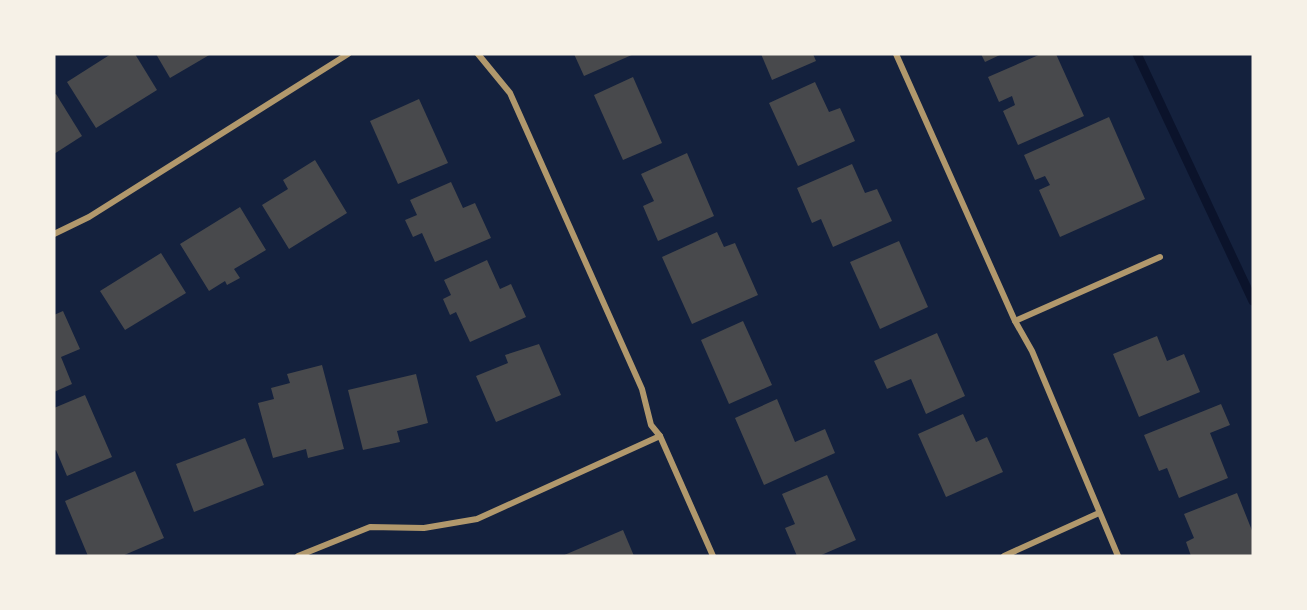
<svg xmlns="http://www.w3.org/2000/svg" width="1307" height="610" font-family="'Nunito Sans',sans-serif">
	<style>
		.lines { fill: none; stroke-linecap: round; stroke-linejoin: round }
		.stream { stroke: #0b132b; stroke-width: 9 }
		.building { fill: #48494c }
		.minor { stroke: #b1986c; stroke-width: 6 }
	</style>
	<rect width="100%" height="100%" fill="#14213d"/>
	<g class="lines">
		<polyline class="stream" points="1137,54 1253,301"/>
	</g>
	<g class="building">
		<polygon points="111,54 135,54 157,90 96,128 67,82"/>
		<polygon points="156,54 211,54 170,78"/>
		<polygon points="574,54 634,54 584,76"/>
		<polygon points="761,54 813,54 816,61 772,80"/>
		<polygon points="981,54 1002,54 985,62"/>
		<polygon points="1041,54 1056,54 1084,116 1018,145 1003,111 1015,105 1012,96 999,102 988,77"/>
		<polygon points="633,77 662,143 623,160 594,95"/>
		<polygon points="815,82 829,112 840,108 855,141 798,166 769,103"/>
		<polygon points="56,94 82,136 54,154 54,95"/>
		<polygon points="419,99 448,163 398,184 370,121"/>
		<polygon points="1109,117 1145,199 1060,237 1039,190 1050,185 1045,176 1035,180 1024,155"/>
		<polygon points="687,153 714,216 658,241 643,206 654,201 641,174"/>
		<polygon points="315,160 347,213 289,249 262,205 288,189 283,180"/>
		<polygon points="852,164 865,193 877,189 892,221 833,247 821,219 812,223 797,188"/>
		<polygon points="451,182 463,208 475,203 491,238 435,262 422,233 413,237 405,220 417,215 410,200"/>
		<polygon points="240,207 266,250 234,269 240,278 227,285 225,281 209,291 180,244"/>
		<polygon points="717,232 724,247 735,243 758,295 692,324 662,257"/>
		<polygon points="899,241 928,307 880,329 850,262"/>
		<polygon points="161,253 186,293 125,330 100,291"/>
		<polygon points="487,260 500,289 511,284 526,317 470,342 456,312 450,315 443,299 451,295 444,280"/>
		<polygon points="63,311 80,349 61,357 72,384 54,392 54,315"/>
		<polygon points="743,321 772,385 729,404 701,340"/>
		<polygon points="937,333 965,396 926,414 911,379 887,389 874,361"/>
		<polygon points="1157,336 1167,361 1184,354 1200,392 1139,417 1113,354"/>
		<polygon points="539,344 561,395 496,422 476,376 508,363 505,355"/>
		<polygon points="322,365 344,449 308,458 306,449 273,458 258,403 274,399 271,388 290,383 287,374"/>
		<polygon points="416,374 428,423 397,431 400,442 363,450 348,390"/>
		<polygon points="85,395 112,457 67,476 56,450 54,451 54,408"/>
		<polygon points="777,399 795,442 825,429 835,453 764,485 735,418"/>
		<polygon points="1221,404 1230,425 1210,433 1228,478 1179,498 1167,468 1159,471 1144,435"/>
		<polygon points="963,414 976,442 987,437 1003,472 946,497 918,434"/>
		<polygon points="245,438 264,485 194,512 176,464"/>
		<polygon points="135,471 164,538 122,556 88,556 65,501"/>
		<polygon points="827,475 856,540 819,556 797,556 785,528 795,524 782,494"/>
		<polygon points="1237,493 1253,533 1253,556 1191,556 1186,542 1194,538 1184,514"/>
		<polygon points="623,530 634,556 562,556"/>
	</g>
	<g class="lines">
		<g class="minor">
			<polyline points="478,54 510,93 642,389 651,425 660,436 713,556"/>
			<polyline points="896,54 1015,321 1032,351 1118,556"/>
			<polyline points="54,234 89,217 348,54"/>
			<polyline points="1015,321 1160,257"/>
			<polyline points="298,556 370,527 424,528 477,519 660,436"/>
			<polyline points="1004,556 1099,513"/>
		</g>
	</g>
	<rect width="1307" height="610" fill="none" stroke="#f6f1e7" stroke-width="111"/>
</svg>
